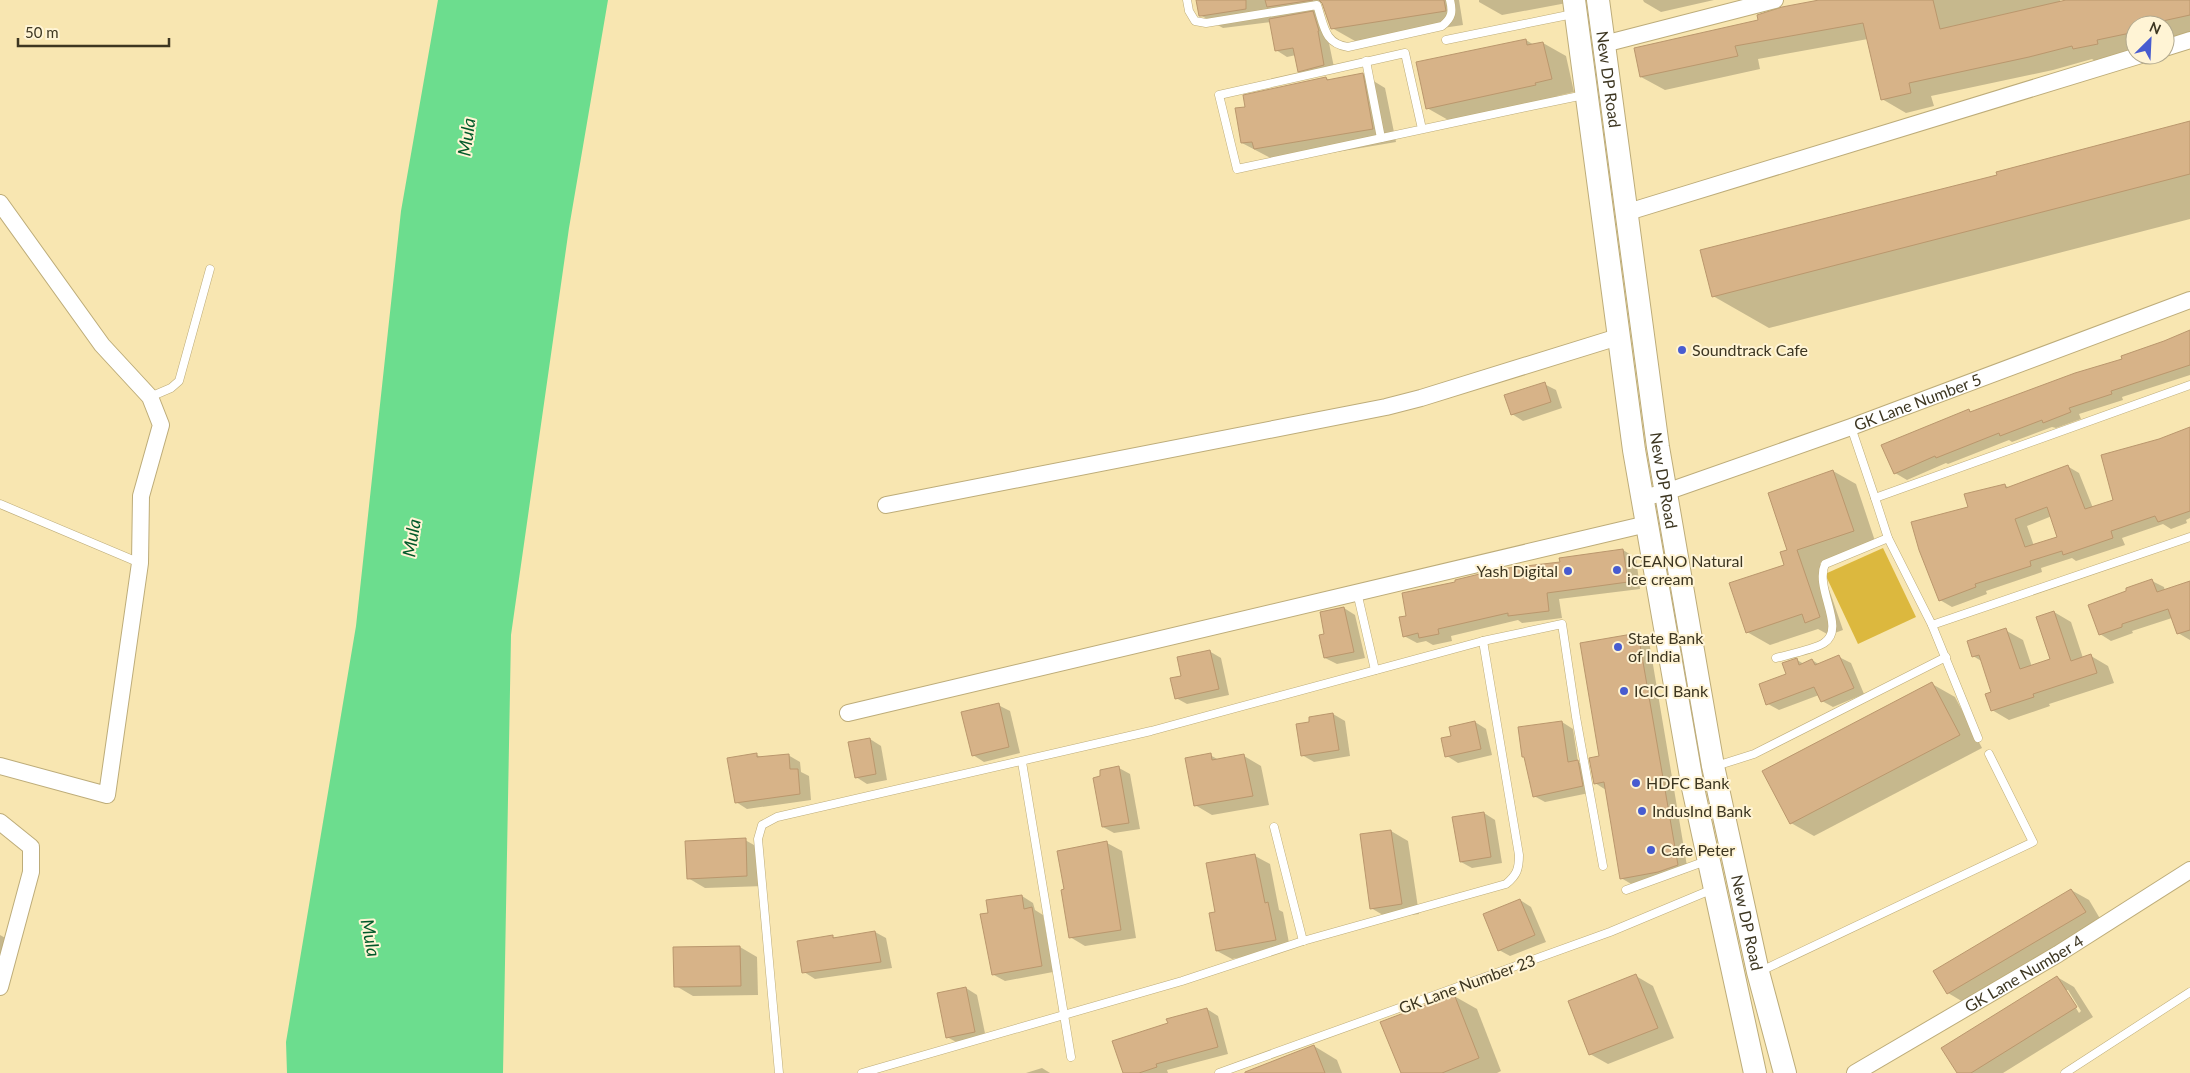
<svg xmlns="http://www.w3.org/2000/svg" width="2190" height="1073" font-family="Lato,sans-serif">
	<style>
		.green { fill: #dcb83e }
		.water { fill: #6cdd8e }
		.shadow { fill: #0003; fill-rule: evenodd }
		.building { fill: #d7b388; stroke: #ba976d; fill-rule: evenodd }
		.lines { fill: none; stroke-linecap: round; stroke-linejoin: round }
		.lane-casing { stroke: #bdac79; stroke-width: 9 }
		.street-casing { stroke: #bdac79; stroke-width: 18 }
		.secondary-casing { stroke: #bdac79; stroke-width: 24 }
		.lane { stroke: #fff; stroke-width: 8 }
		.street { stroke: #fff; stroke-width: 16 }
		.secondary { stroke: #fff; stroke-width: 22 }
		.poi-dot { fill: #485cd0; stroke: #fff4d5; stroke-width: 2 }
		.labels { text-anchor: middle; stroke-width: 4; stroke-linejoin: round; paint-order: stroke }
		.street-label { font-size: 16px; fill: #3d3621; stroke: #fff4d5 }
		.poi-label { font-size: 16px; fill: #3d3621; stroke: #fff4d5; text-anchor: start }
		.water-label { font-size: 18px; font-style: italic; fill: #005929; stroke: #fff4d5 }
	</style>
	<rect width="100%" height="100%" fill="#f8e6b1"/>
	<polygon class="green" points="1883,548 1916,617 1858,644 1825,574"/>
	<polygon class="water" points="438,0 608,0 569,228 511,635 503,1073 287,1073 286,1042 356,626 401,211"/>
	<g class="shadow">
		<polygon points="1198,0 1320,0 1335,72 1310,77 1299,71 1296,55 1287,57 1276,50 1271,22 1223,28 1200,15"/>
		<polygon points="1333,0 1459,0 1463,25 1355,41 1332,28"/>
		<polygon points="1479,0 1572,0 1572,2 1502,15 1479,2"/>
		<polygon points="1643,0 1714,0 1661,12 1644,2"/>
		<polygon points="1826,0 2060,0 2061,2 2073,0 2190,0 2190,33 2165,50 2165,25 2135,25 2135,50 2120,53 2121,57 2097,62 2092,59 2053,70 1931,96 1934,106 1906,113 1882,99 1868,39 1758,59 1760,69 1665,90 1641,77 1759,21"/>
		<polygon points="1526,40 1534,45 1543,43 1566,56 1574,92 1557,96 1558,98 1450,121 1427,108"/>
		<polygon points="1362,74 1385,88 1396,142 1278,162 1242,143 1246,108 1326,78 1330,80"/>
		<polygon points="2190,123 2190,219 1769,328 1713,296"/>
		<polygon points="2190,331 2190,375 2122,397 2123,400 2079,414 2081,419 2056,428 2052,427 2012,442 2009,440 1948,464 1946,463 1907,480 1895,473 1969,411 1972,412 2123,360"/>
		<polygon points="1544,384 1556,390 1562,408 1523,421 1512,414"/>
		<path d="M2190 429V518L2186 520 2187 523 2171 529 2163 524 2122 538 2125 545 2076 561 2072 558 2041 568 2042 572 1986 591 1987 594 1952 607 1940 600 1969 508 2004 485 2010 488 2067 466 2079 473 2093 508 2115 501 2160 440ZM2052 516 2059 538 2034 546 2027 526Z"/>
		<polygon points="1833,471 1856,484 1876,544 1820,563 1843,630 1829,635 1818,629 1770,645 1747,632 1786,566 1789,551"/>
		<polygon points="1623,550 1636,558 1640,589 1559,599 1562,618 1522,623 1518,620 1451,636 1452,641 1433,645 1426,641 1417,643 1404,636 1408,616 1457,583"/>
		<polygon points="2152,581 2164,587 2165,591 2190,582 2190,640 2178,633 2172,618 2132,631 2133,633 2111,641 2100,634"/>
		<polygon points="1344,608 1355,615 1365,658 1337,664 1325,658"/>
		<polygon points="2054,612 2071,622 2083,658 2091,656 2108,666 2114,683 2049,704 2050,706 2009,720 1992,710 1993,692 1983,662 1973,656 2005,630 2023,640 2032,667 2052,660"/>
		<polygon points="1637,635 1649,641 1688,872 1670,878 1633,885 1621,878 1606,790 1595,783 1601,757"/>
		<polygon points="1209,651 1221,658 1229,695 1187,704 1176,698 1182,676"/>
		<polygon points="1839,657 1851,663 1864,694 1833,707 1822,701 1819,695 1779,710 1768,704 1797,660 1804,664 1812,660 1820,665"/>
		<polygon points="1932,684 1955,697 1982,748 1814,836 1791,823"/>
		<polygon points="998,705 1010,711 1020,753 984,762 973,755"/>
		<polygon points="1333,714 1345,721 1350,756 1314,762 1302,755 1311,723"/>
		<polygon points="1475,722 1486,729 1492,755 1458,763 1447,756"/>
		<polygon points="1562,722 1573,729 1578,762 1589,768 1594,792 1545,802 1534,796"/>
		<polygon points="870,739 881,746 887,780 867,784 856,777"/>
		<polygon points="757,755 762,758 788,755 800,762 801,772 809,776 811,800 747,809 736,802"/>
		<polygon points="1210,755 1219,760 1244,756 1261,766 1269,805 1212,815 1195,805"/>
		<polygon points="1119,768 1130,774 1140,829 1114,833 1103,827"/>
		<polygon points="1484,813 1495,820 1502,863 1472,868 1461,862"/>
		<polygon points="1391,831 1408,841 1419,914 1388,918 1371,908"/>
		<polygon points="745,840 763,850 764,886 705,888 688,878"/>
		<polygon points="1107,843 1122,851 1136,938 1085,946 1070,937"/>
		<polygon points="1255,856 1270,864 1279,910 1283,912 1290,948 1232,959 1217,951 1216,913"/>
		<polygon points="2071,890 2089,900 2102,922 1965,1003 1948,993 1935,971"/>
		<polygon points="1022,896 1033,903 1035,910 1043,915 1053,972 1005,981 994,975 990,914"/>
		<polygon points="1520,900 1531,907 1546,942 1510,956 1499,950"/>
		<polygon points="875,932 886,938 892,968 815,979 804,972 832,936 836,939"/>
		<polygon points="0,935 7,939 0,960"/>
		<polygon points="740,947 757,957 758,995 693,996 676,986"/>
		<polygon points="1636,976 1653,986 1674,1038 1608,1064 1590,1054"/>
		<path d="M2057 977 2074 987 2093 1017 2003 1073H1958ZM2065 990H2068L2081 1011 2079 1013Z"/>
		<polygon points="966,988 977,995 986,1038 958,1043 947,1037"/>
		<polygon points="1454,996 1477,1009 1501,1071 1497,1073 1403,1073"/>
		<polygon points="1207,1009 1218,1016 1228,1054 1167,1070 1168,1073 1125,1073 1169,1024"/>
		<polygon points="1314,1046 1337,1060 1342,1073 1244,1073"/>
		<polygon points="1042,1068 1050,1073 1026,1073"/>
	</g>
	<g class="building">
		<polygon points="1196,0 1246,0 1246,9 1201,16 1199,16"/>
		<polygon points="1265,0 1313,0 1267,7"/>
		<polygon points="1319,0 1444,0 1446,11 1331,29 1322,3"/>
		<polygon points="1819,0 1933,0 1940,29 2066,0 2190,0 2190,15 2158,22 2159,25 2135,25 2135,32 2097,40 2098,44 2073,49 2072,46 2029,57 1909,83 1911,93 1881,100 1863,23 1735,46 1738,56 1640,77 1634,48 1758,20 1757,15 1782,7"/>
		<polygon points="1313,11 1319,31 1318,31 1324,65 1298,72 1293,48 1275,51 1269,19"/>
		<polygon points="1526,39 1527,45 1543,42 1552,79 1535,83 1536,85 1426,109 1416,62"/>
		<polygon points="1363,73 1373,129 1254,149 1252,142 1241,143 1235,108 1245,107 1243,95 1326,77 1327,80"/>
		<polygon points="2190,121 2190,174 1712,297 1700,250 1997,175 1996,172"/>
		<polygon points="2190,330 2190,365 2111,391 2112,394 2069,408 2071,412 2043,423 2042,420 2000,436 1999,433 1936,458 1935,456 1894,474 1881,445 1969,409 1970,412 2075,373 2122,359 2121,356 2164,341"/>
		<polygon points="1545,382 1551,402 1511,415 1504,395"/>
		<path d="M2190 427V511L2158 522 2155 516 2111 531 2113 538 2063 555 2062 551 2030 561 2031 566 1975 584 1976 587 1939 601 1919 550 1911 522 1968 507 1964 494 2005 484 2006 488 2068 465 2085 509 2113 500 2101 455 2159 439ZM2047 507 2057 537 2025 547 2015 519Z"/>
		<polygon points="1833,470 1854,531 1797,550 1820,617 1805,623 1802,614 1746,633 1729,583 1784,565 1780,552 1787,550 1768,493"/>
		<polygon points="1623,549 1628,582 1547,593 1549,611 1508,616 1508,613 1438,629 1439,634 1419,638 1418,633 1403,637 1399,617 1406,616 1402,593 1455,582 1455,580 1500,569 1560,562 1559,558"/>
		<polygon points="2152,579 2157,592 2190,581 2190,630 2177,634 2168,609 2122,624 2122,627 2099,635 2088,605 2126,591 2126,588"/>
		<polygon points="1344,607 1354,652 1324,658 1319,635 1324,634 1320,612"/>
		<polygon points="2054,611 2071,661 2091,654 2097,673 2033,694 2034,697 1991,711 1985,694 1991,692 1979,655 1972,657 1967,641 2006,628 2020,669 2050,659 2036,617"/>
		<polygon points="1638,633 1678,865 1658,872 1620,879 1604,782 1594,784 1589,758 1599,756 1580,643"/>
		<polygon points="1210,650 1219,689 1175,699 1170,678 1181,676 1177,657"/>
		<polygon points="1839,655 1854,688 1821,702 1814,687 1766,705 1759,684 1786,674 1782,663 1797,658 1799,665 1812,659 1815,665"/>
		<polygon points="1932,682 1960,735 1790,824 1762,771"/>
		<polygon points="999,703 1009,747 972,756 961,712"/>
		<polygon points="1333,713 1339,750 1301,756 1296,724 1309,722 1309,717"/>
		<polygon points="1475,721 1481,749 1445,757 1441,738 1451,736 1449,727"/>
		<polygon points="1562,721 1568,762 1578,760 1583,786 1533,797 1524,757 1522,757 1518,727"/>
		<polygon points="870,738 876,774 855,778 848,742"/>
		<polygon points="757,753 757,757 789,754 790,769 798,769 800,794 735,803 727,758"/>
		<polygon points="1211,753 1212,760 1244,754 1253,796 1194,806 1185,758"/>
		<polygon points="1119,766 1129,823 1102,827 1093,778 1100,776 1100,770"/>
		<polygon points="1484,812 1491,857 1460,862 1452,817"/>
		<polygon points="1391,830 1402,904 1370,909 1360,834"/>
		<polygon points="746,838 747,876 687,879 685,841"/>
		<polygon points="1107,841 1121,930 1069,938 1061,890 1064,889 1057,851"/>
		<polygon points="1255,854 1265,903 1268,902 1276,940 1216,951 1209,913 1215,912 1206,863"/>
		<polygon points="2071,889 2086,912 1947,994 1933,971"/>
		<polygon points="1022,895 1024,909 1032,907 1042,966 992,975 980,914 988,913 986,900"/>
		<polygon points="1520,899 1535,935 1498,951 1483,914"/>
		<polygon points="875,931 881,962 802,973 797,941 833,935 833,938"/>
		<polygon points="740,946 741,986 674,987 673,947"/>
		<polygon points="1636,974 1658,1028 1589,1055 1568,1001"/>
		<polygon points="2057,976 2077,1007 1971,1073 1957,1073 1941,1048"/>
		<polygon points="966,987 975,1032 946,1038 937,993"/>
		<polygon points="1454,994 1479,1058 1442,1073 1401,1073 1380,1022"/>
		<polygon points="1207,1008 1218,1047 1156,1064 1157,1067 1139,1073 1123,1073 1112,1041 1168,1023 1166,1019"/>
		<polygon points="1314,1045 1325,1073 1245,1073 1245,1072"/>
	</g>
	<g class="lines">
		<defs>
			<g id="lane">
				<path d="M1187 0 1189 11 1195 21 1206 23 1317 5C1324 25 1324 44 1348 47L1442 26C1452 18 1453 12 1450 0"/>
				<polyline points="1446,40 1573,14"/>
				<polyline points="1366,61 1381,138"/>
				<path d="M1422 129 1405 53 1219 95 1237 169C1352 144 1468 119 1584 95"/>
				<polyline points="150,397 171,388 179,381 210,269"/>
				<polyline points="1851,427 1875,498"/>
				<polyline points="0,504 140,563"/>
				<polyline points="1357,592 1375,670"/>
				<polyline points="1932,625 2190,537"/>
				<path d="M1776 658C1787 655 1815 649 1824 643 1847 628 1814 589 1825 564L1888 538"/>
				<polyline points="1978,738 1932,625 1888,538 1875,498 2190,385"/>
				<polyline points="1022,762 1071,1057"/>
				<polyline points="1716,766 1754,754 1946,657"/>
				<polyline points="1274,827 1303,941"/>
				<polyline points="1626,890 1706,861"/>
				<polyline points="1761,971 2033,842 1989,754"/>
				<polyline points="779,1073 758,839 762,825 777,817 1151,731 1483,641 1562,624 1576,717 1603,866"/>
				<path d="M862 1073 1182 981 1303 941 1506 884C1517 875 1519 869 1519 855L1483 641"/>
				<polyline points="1219,1073 1610,932 1713,889"/>
				<polyline points="2065,1073 2190,992"/>
			</g>
			<g id="street">
				<polyline points="1604,44 1775,0"/>
				<polyline points="2165,48 2190,40"/>
				<polyline points="0,203 102,345 150,397 161,425 141,496 140,563 107,795 0,766"/>
				<polyline points="1628,212 2141,55"/>
				<path id="s1" d="M1643 498 1666 492 1851 427 2190 300"/>
				<polyline points="886,505 1386,407 1421,398 1618,337"/>
				<polyline points="848,713 1647,524"/>
				<polyline points="0,822 31,847 31,872 0,987"/>
				<path id="s2" d="M1855 1073 2058 954 2190 870"/>
			</g>
			<g id="secondary">
				<polyline points="1574,0 1634,450 1693,788 1755,1073"/>
				<path id="s3" d="M1598 0 1658 447 1700 691 1713 766 1758 972 1785 1073"/>
			</g>
		</defs>
		<use href="#lane" class="lane-casing"/>
		<use href="#street" class="street-casing"/>
		<use href="#secondary" class="secondary-casing"/>
		<use href="#lane" class="lane"/>
		<use href="#street" class="street"/>
		<use href="#secondary" class="secondary"/>
	</g>
	<g class="poi-dot">
		<circle cx="1682" cy="350" r="5"/>
		<circle cx="1617" cy="570" r="5"/>
		<circle cx="1568" cy="571" r="5"/>
		<circle cx="1618" cy="647" r="5"/>
		<circle cx="1624" cy="691" r="5"/>
		<circle cx="1636" cy="783" r="5"/>
		<circle cx="1642" cy="811" r="5"/>
		<circle cx="1651" cy="850" r="5"/>
	</g>
	<g class="labels">
		<g class="street-label">
			<text dy="6" stroke="none"><textPath href="#s3" startOffset="80">New DP Road</textPath></text>
			<text dy="6" stroke="none"><textPath href="#s1" startOffset="291">GK Lane Number 5</textPath></text>
			<text dy="6" stroke="none"><textPath href="#s3" startOffset="485">New DP Road</textPath></text>
			<text dy="6" stroke="none"><textPath href="#s3" startOffset="935">New DP Road</textPath></text>
			<text dy="6" stroke="none"><textPath href="#s2" startOffset="196">GK Lane Number 4</textPath></text>
			<text transform="translate(1467 984) rotate(-20)" y="6">GK Lane Number 23</text>
		</g>
		<g class="poi-label">
			<text x="1692" y="356">Soundtrack Cafe</text>
			<text x="1627" y="567">ICEANO Natural<tspan x="1627" dy="18">ice cream</tspan></text>
			<text x="1558" y="577" text-anchor="end">Yash Digital</text>
			<text x="1628" y="644">State Bank<tspan x="1628" dy="18">of India</tspan></text>
			<text x="1634" y="697">ICICI Bank</text>
			<text x="1646" y="789">HDFC Bank</text>
			<text x="1652" y="817">IndusInd Bank</text>
			<text x="1661" y="856">Cafe Peter</text>
		</g>
		<g class="water-label">
			<text transform="translate(467 137) rotate(-82)" y="6">Mula</text>
			<text transform="translate(412 538) rotate(-81)" y="6">Mula</text>
			<text transform="translate(370 938) rotate(79)" y="6">Mula</text>
		</g>
	</g>
	<g transform="translate(2150 40) rotate(24)"><circle r="24" fill="#fff4d5" stroke="#b1a88d"/>
	<path d="M0-4L9 19L0 12L-9 19Z" fill="#485cd0"/>
	<text y="-8" font-size="14" font-weight="bold" text-anchor="middle" fill="#3d3621">N</text>
	</g>
	<path d="M18 38v8h151v-8" fill="none" stroke="#3d3621" stroke-width="2.5"/>
	<text x="25" y="38" font-size="15" fill="#3d3621" stroke="#fff4d5" stroke-width="4" paint-order="stroke">50 m</text>
</svg>
